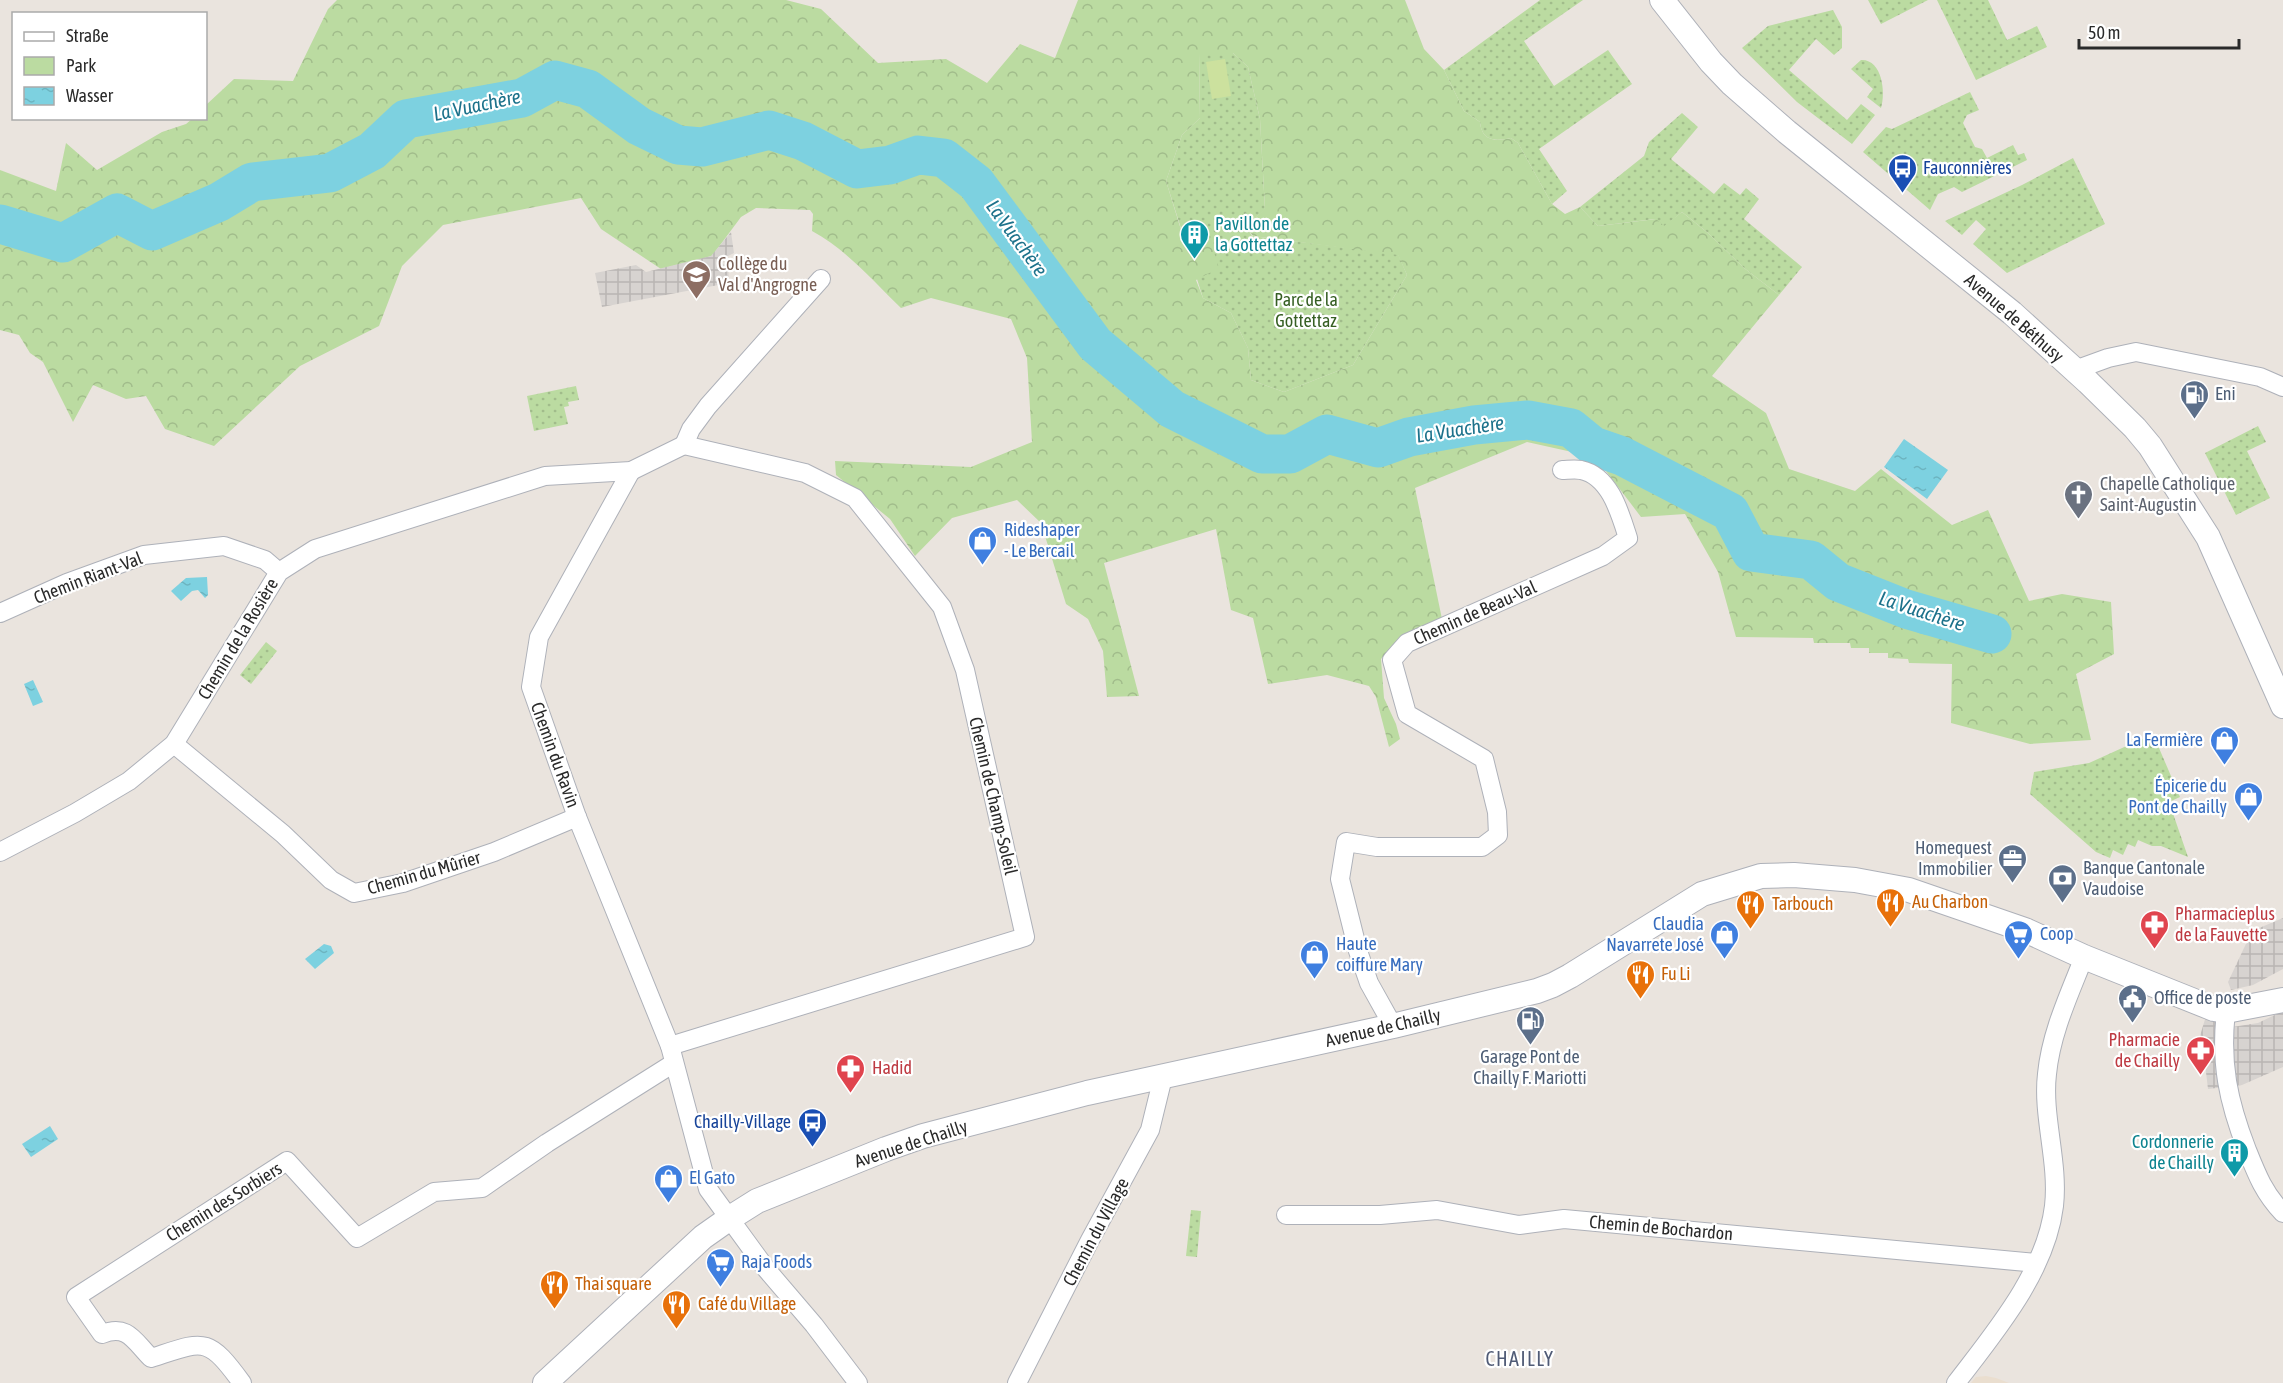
<svg xmlns="http://www.w3.org/2000/svg" width="2283" height="1383" font-family="'Asap Condensed',sans-serif">
	<style>
		.education { fill: #eadecf }
		.green { fill: url(#green-dots) }
		.forest { fill: url(#forest-crowns); fill-rule: evenodd }
		.pitch { fill: #cce19e }
		.plaza { fill: url(#plaza-grid) }
		.water { fill: url(#water-ripples) }
		.lines { fill: none; stroke-linecap: round; stroke-linejoin: round }
		.river { stroke: #7dd1e0; stroke-width: 39 }
		.minor-casing { stroke: #aeb1b9; stroke-width: 20 }
		.tertiary-casing { stroke: #aeb1b9; stroke-width: 26 }
		.minor { stroke: #fff; stroke-width: 18 }
		.tertiary { stroke: #fff; stroke-width: 24 }
		.labels { text-anchor: middle; stroke-width: 4.5; stroke-linejoin: round; paint-order: stroke }
		.transit-label { font-size: 18px; fill: #164399; stroke: #fff; text-anchor: start }
		.culture-label { font-size: 18px; fill: #0d838f; stroke: #fff; text-anchor: start }
		.education-label { font-size: 18px; fill: #785e54; stroke: #fff; text-anchor: start }
		.park-label { font-size: 18px; fill: #365f23; stroke: #fff }
		.street-label { font-size: 18px; fill: #2a2a2a; stroke: #fff }
		.service-label { font-size: 18px; fill: #4e5e75; stroke: #fff; text-anchor: start }
		.worship-label { font-size: 18px; fill: #5b616d; stroke: #fff; text-anchor: start }
		.shop-label { font-size: 18px; fill: #366cbe; stroke: #fff; text-anchor: start }
		.food-label { font-size: 18px; fill: #c56008; stroke: #fff; text-anchor: start }
		.health-label { font-size: 18px; fill: #be3a42; stroke: #fff; text-anchor: start }
		.water-label { font-size: 20px; font-style: italic; fill: #1d728b; stroke: #fff }
		.neighbourhood-label { font-size: 20px; letter-spacing: 1.5px; fill: #505b76; stroke: #fff }
	</style>
	<defs>
		<pattern id="green-dots" width="8" height="8" patternUnits="userSpaceOnUse" patternTransform="scale(1.5)"><rect width="8" height="8" fill="#bbdba1"/><path d="M2 2h.1M6 6h.1" fill="none" stroke="#a1bc8b" stroke-width="1.8" stroke-linecap="round"/></pattern>
		<pattern id="forest-crowns" width="20" height="18" patternUnits="userSpaceOnUse" patternTransform="scale(1.5)"><rect width="20" height="18" fill="#bbdba1"/><path d="M2 6a3 3 0 1 1 6 0M12 15a3 3 0 1 1 6 0" fill="none" stroke="#a1bc8b"/></pattern>
		<pattern id="plaza-grid" width="8" height="8" patternUnits="userSpaceOnUse" patternTransform="scale(1.5)"><rect width="8" height="8" fill="#d7d3d0"/><path d="M0 4h8M4 0v8" fill="none" stroke="#b9b5b3"/></pattern>
		<pattern id="water-ripples" width="26" height="14" patternUnits="userSpaceOnUse" patternTransform="scale(1.5)"><rect width="26" height="14" fill="#7dd1e0"/><path d="M2 4q2-2 4 0t4 0M15 11q2-2 4 0t4 0" fill="none" stroke="#6cb4c0"/></pattern>
	</defs>
	<rect width="100%" height="100%" fill="#eae4de"/>
	<polygon class="education" points="1986,1376 1996,1378 2009,1383 1971,1383 1976,1377"/>
	<g class="green">
		<path d="M1540 0H1583L1524 41 1554 86 1608 50 1632 84 1539 149 1567 191 1552 204 1518 143 1511 138C1496 141 1482 142 1480 122L1464 111 1444 70Z"/>
		<polygon points="1868,0 1928,0 1881,24"/>
		<polygon points="1937,0 1988,0 2007,40 2037,26 2047,47 1976,80"/>
		<polygon points="1833,10 1842,27 1842,48 1834,55 1816,39 1789,70 1847,120 1861,104 1875,115 1852,144 1797,102 1742,48 1768,26"/>
		<polygon points="1199,53 1233,53 1248,67 1260,119 1265,210 1245,225 1252,236 1398,254 1407,275 1353,365 1284,392 1251,380 1248,348 1231,313 1203,298 1166,181 1182,135 1200,118"/>
		<path d="M1861 60C1882 59 1886 92 1881 108L1867 97 1873 89 1851 69Z"/>
		<polygon points="1970,92 1979,110 1967,115 1963,123 1975,147 1982,149 1987,158 2013,145 2018,155 2024,153 2027,160 1962,192 1954,187 1938,194 1930,210 1863,152 1886,127 1892,129"/>
		<polygon points="1682,113 1698,127 1671,159 1714,194 1724,183 1740,195 1746,188 1759,199 1744,219 1802,267 1779,295 1744,268 1708,233 1682,212 1664,227 1655,219 1598,226 1580,207 1644,156 1649,142"/>
		<polygon points="2073,158 2105,224 2007,273 1973,244 1986,229 1976,220 1962,235 1945,221 2022,185"/>
		<polygon points="576,386 579,400 568,402 569,406 564,407 568,424 534,431 527,396"/>
		<polygon points="2258,426 2266,442 2247,451 2270,498 2236,515 2205,453"/>
		<polygon points="266,642 277,651 251,684 240,675"/>
		<polygon points="2153,734 2180,797 2169,802 2188,857 2161,846 2152,846 2138,840 2135,847 2128,844 2123,855 2113,850 2110,858 2096,852 2030,794 2034,772 2089,763"/>
		<polygon points="1191,1210 1201,1211 1197,1257 1186,1256"/>
	</g>
	<path class="forest" d="M337 0H786L821 9 878 63 946 59 987 83 1020 44 1055 58 1078 0H1405L1424 49 1444 70 1464 111 1480 122C1482 142 1496 141 1511 138L1518 143 1552 204 1565 214 1580 207 1598 226 1656 219 1664 226 1682 212 1708 233 1744 268 1779 295 1712 376 1766 413 1789 469 1855 491 1881 469 1952 525 1988 510 2029 601 2062 594 2111 602 2114 654 2076 674 2091 740 2030 744 1951 723 1952 664 1909 663 1908 659 1888 658V653H1869V648H1851L1850 643H1814L1813 638 1736 637 1718 572 1685 514 1641 517 1606 471 1572 452 1527 442 1415 488 1442 619 1397 642 1381 659 1384 698 1396 724 1400 739 1389 747 1376 697 1369 686 1327 675 1268 684 1253 618 1231 610 1216 529 1104 563 1139 696 1107 697 1103 651 1088 619 1066 604 1041 523 1017 500 952 518 915 556 890 519 836 475 835 461 971 467 1032 442 1027 358 1011 319 931 298 901 308C873 281 847 250 812 231L813 214 810 210 756 208 741 217 712 256 661 269 601 229 581 198 443 225 402 266 379 326 300 366 214 446 165 429 146 396 126 399 93 385 73 422 43 362 30 353 19 335 0 330V170L56 191 66 143 97 170 162 132 186 124 192 119 206 118V105L234 79 293 81 328 9ZM1199 53H1233L1248 67 1260 119 1265 209 1245 226 1253 236 1398 255 1407 275 1353 365 1284 392 1251 380 1248 348 1231 313 1203 298 1196 280 1219 268 1209 236 1182 233 1166 181 1182 135 1200 118Z"/>
	<polygon class="pitch" points="1225,59 1231,96 1212,99 1206,62"/>
	<g class="plaza">
		<polygon points="731,232 734,253 724,258 723,264 728,265 729,283 602,307 595,273 636,265 646,272 711,256"/>
		<polygon points="2283,918 2283,969 2253,985 2231,990 2228,982 2252,931"/>
		<polygon points="2283,1011 2283,1067 2242,1085 2208,1089 2203,1047 2199,1039 2206,1016 2232,1027 2258,1023"/>
	</g>
	<g class="water">
		<polygon points="1904,439 1948,470 1927,499 1884,467"/>
		<polygon points="207,577 208,595 205,598 198,590 192,591 181,601 171,591 186,578"/>
		<path d="M1935 599 1964 613 1963 626C1941 638 1905 643 1906 609L1915 604Z"/>
		<polygon points="33,680 43,702 33,706 24,684"/>
		<polygon points="324,944 331,946 334,953 315,969 305,959"/>
		<polygon points="50,1126 58,1139 31,1157 22,1144"/>
	</g>
	<g class="lines">
		<polyline class="river" points="0,224 63,243 117,213 152,231 219,202 252,182 330,173 372,151 406,119 522,98 555,80 588,89 639,126 678,145 702,147 769,130 803,141 857,169 890,165 918,155 944,158 976,183 1095,344 1172,409 1262,454 1290,454 1327,434 1378,448 1409,437 1474,425 1528,420 1571,428 1593,446 1622,456 1730,512 1751,552 1811,560 1838,582 1906,609 1992,634"/>
		<defs>
			<g id="minor">
				<polyline points="2075,370 2108,358 2136,352 2260,377 2283,387"/>
				<polyline points="684,445 691,429 708,406 821,279"/>
				<polyline points="631,471 539,637 531,687 577,817 670,1046 708,1189 767,1270 814,1325 858,1383"/>
				<polyline points="0,613 67,583 144,555 224,546 265,560 279,572"/>
				<polyline points="174,744 283,834 331,880 354,893 403,883 494,852 577,817"/>
				<polyline points="0,852 75,813 129,781 174,744 279,572 315,549 545,476 631,471 684,445"/>
				<path d="M2226 1011C2220 1063 2228 1101 2247 1150 2257 1175 2264 1193 2283 1213"/>
				<path d="M1393 1026 1369 983 1358 951 1340 879 1346 842 1377 847H1482L1498 835 1497 812 1484 759 1407 714 1392 660 1407 643 1603 556 1628 538C1620 513 1610 476 1581 470 1575 469 1567 470 1562 470"/>
				<polyline points="670,1046 1025,937 965,670 942,607 855,498 805,473 684,445"/>
				<polyline points="1286,1215 1380,1215 1437,1210 1519,1225 1564,1219 2036,1263"/>
				<path d="M242 1383C207 1335 204 1341 151 1358 134 1341 128 1324 102 1334L76 1297 287 1161 357 1238 434 1192 482 1188 547 1143 674 1063"/>
				<polyline points="1017,1383 1090,1240 1150,1130 1163,1077"/>
				<path d="M1956 1383C1995 1332 2046 1272 2054 1206 2059 1162 2042 1116 2047 1074 2051 1033 2069 995 2084 957"/>
			</g>
			<g id="tertiary">
				<polyline points="1662,0 1711,62 1732,84 1787,132 2012,313 2088,382 2135,428 2150,446 2208,537 2283,706"/>
				<polyline points="545,1383 703,1237 730,1218 757,1201 886,1149 923,1136 1087,1093 1393,1026 1537,991 1553,985 1570,976 1702,894 1761,876 1794,875 1855,880 1909,890 2025,930 2084,957 2214,1009 2226,1011 2283,1000"/>
			</g>
		</defs>
		<use href="#minor" class="minor-casing"/>
		<use href="#tertiary" class="tertiary-casing"/>
		<use href="#minor" class="minor"/>
		<use href="#tertiary" class="tertiary"/>
	</g>
	<defs>
		<symbol id="bus-pin" viewBox="-11 -11 22 30"><path d="M0 17L-7.5 6A9.5 9.5 0 1 1 7.5 6Z" fill="#1a4fb4" stroke="#fff"/><path d="M-5-6H5V4H4V6H2V4H-2V6H-4V4H-5ZM-3.5-4V0h7V-4ZM-3.5 1.2v1.5H-2V1.2ZM2 1.2v1.5H3.5V1.2Z" fill="#fff"/></symbol>
		<symbol id="building-pin" viewBox="-11 -11 22 30"><path d="M0 17L-7.5 6A9.5 9.5 0 1 1 7.5 6Z" fill="#0f9aa8" stroke="#fff"/><path d="M-4-6H4V6H1V3H-1V6H-4ZM-2.5-4.3h1.7v1.8h-1.7ZM.8-4.3h1.7v1.8H.8ZM-2.5-1h1.7V.8h-1.7ZM.8-1h1.7V.8H.8Z" fill="#fff"/></symbol>
		<symbol id="school-pin" viewBox="-11 -11 22 30"><path d="M0 17L-7.5 6A9.5 9.5 0 1 1 7.5 6Z" fill="#8d6e63" stroke="#fff"/><path d="M0-5L7-2L0 1L-7-2ZM-4 1L0 2.5L4 1V4Q0 6-4 4Z" fill="#fff"/></symbol>
		<symbol id="fuel-pin" viewBox="-11 -11 22 30"><path d="M0 17L-7.5 6A9.5 9.5 0 1 1 7.5 6Z" fill="#5c6f8a" stroke="#fff"/><path d="M-5.5-6h7V0h2V4h1.3V-2.5L3-4.5l.8-.8L6-3V5H2.5V1h-1V6h-7ZM-4.2-4.7v3.2H.2V-4.7Z" fill="#fff"/></symbol>
		<symbol id="church-pin" viewBox="-11 -11 22 30"><path d="M0 17L-7.5 6A9.5 9.5 0 1 1 7.5 6Z" fill="#6b7280" stroke="#fff"/><path d="M-1.2-6h2.4v3.5h3.3v2.4h-3.3V6h-2.4V-.1h-3.3v-2.4h3.3Z" fill="#fff"/></symbol>
		<symbol id="shop-pin" viewBox="-11 -11 22 30"><path d="M0 17L-7.5 6A9.5 9.5 0 1 1 7.5 6Z" fill="#3f7fe0" stroke="#fff"/><path d="M-5-2.5h2.3a2.7 3.5 0 0 1 5.4 0H5L5.5 6h-11ZM-1.5-2.5h3a1.5 2.3 0 0 0-3 0Z" fill="#fff"/></symbol>
		<symbol id="office-pin" viewBox="-11 -11 22 30"><path d="M0 17L-7.5 6A9.5 9.5 0 1 1 7.5 6Z" fill="#5c6f8a" stroke="#fff"/><path d="M-6-3h4V-5.5h4V-3h4V5H-6ZM-1-4.5V-3h2v-1.5ZM-6 0V1H6V0Z" fill="#fff"/></symbol>
		<symbol id="bank-pin" viewBox="-11 -11 22 30"><path d="M0 17L-7.5 6A9.5 9.5 0 1 1 7.5 6Z" fill="#5c6f8a" stroke="#fff"/><path d="M-6-4H6V4H-6ZM0-2.3a2.3 2.3 0 1 0 0 4.6a2.3 2.3 0 1 0 0-4.6Z" fill="#fff"/></symbol>
		<symbol id="restaurant-pin" viewBox="-11 -11 22 30"><path d="M0 17L-7.5 6A9.5 9.5 0 1 1 7.5 6Z" fill="#e8710a" stroke="#fff"/><path d="M-5-6h1v4h1v-4h1v4h1v-4h1v5L-1.5 .5V6h-2V.5L-5-1ZM5-6V6H3V1.5H1.5Q1.5-4 5-6Z" fill="#fff"/></symbol>
		<symbol id="pharmacy-pin" viewBox="-11 -11 22 30"><path d="M0 17L-7.5 6A9.5 9.5 0 1 1 7.5 6Z" fill="#e0444e" stroke="#fff"/><path d="M-2-6h4v4h4v4h-4v4h-4v-4h-4v-4h4Z" fill="#fff"/></symbol>
		<symbol id="supermarket-pin" viewBox="-11 -11 22 30"><path d="M0 17L-7.5 6A9.5 9.5 0 1 1 7.5 6Z" fill="#3f7fe0" stroke="#fff"/><path d="M-6-5.5h2.5l.6 2H6L4.5 2H-2.5L-4.4-4H-6ZM-1.5 3.2a1.3 1.3 0 1 0 .1 0ZM3 3.2a1.3 1.3 0 1 0 .1 0Z" fill="#fff"/></symbol>
		<symbol id="civic-pin" viewBox="-11 -11 22 30"><path d="M0 17L-7.5 6A9.5 9.5 0 1 1 7.5 6Z" fill="#5c6f8a" stroke="#fff"/><path d="M-.6-6.5H3V-4.5H.6V-3L4-1V1h2V6H-6V1h2V-1L-.6-3ZM-1.2 2.5V6h2.4V2.5Z" fill="#fff"/></symbol>
	</defs>
	<g fill-rule="evenodd">
		<use href="#bus-pin" x="1886" y="152" width="33" height="45"/>
		<use href="#building-pin" x="1178" y="218" width="33" height="45"/>
		<use href="#school-pin" x="680" y="258" width="33" height="45"/>
		<use href="#fuel-pin" x="2178" y="378" width="33" height="45"/>
		<use href="#church-pin" x="2062" y="478" width="33" height="45"/>
		<use href="#shop-pin" x="966" y="524" width="33" height="45"/>
		<use href="#shop-pin" x="2208" y="724" width="33" height="45"/>
		<use href="#shop-pin" x="2232" y="780" width="33" height="45"/>
		<use href="#office-pin" x="1996" y="842" width="33" height="45"/>
		<use href="#bank-pin" x="2046" y="862" width="33" height="45"/>
		<use href="#restaurant-pin" x="1874" y="886" width="33" height="45"/>
		<use href="#restaurant-pin" x="1734" y="888" width="33" height="45"/>
		<use href="#pharmacy-pin" x="2138" y="908" width="33" height="45"/>
		<use href="#shop-pin" x="1708" y="918" width="33" height="45"/>
		<use href="#supermarket-pin" x="2002" y="918" width="33" height="45"/>
		<use href="#shop-pin" x="1298" y="938" width="33" height="45"/>
		<use href="#restaurant-pin" x="1624" y="958" width="33" height="45"/>
		<use href="#civic-pin" x="2116" y="982" width="33" height="45"/>
		<use href="#fuel-pin" x="1514" y="1004" width="33" height="45"/>
		<use href="#pharmacy-pin" x="2184" y="1034" width="33" height="45"/>
		<use href="#pharmacy-pin" x="834" y="1052" width="33" height="45"/>
		<use href="#bus-pin" x="796" y="1106" width="33" height="45"/>
		<use href="#building-pin" x="2218" y="1136" width="33" height="45"/>
		<use href="#shop-pin" x="652" y="1162" width="33" height="45"/>
		<use href="#supermarket-pin" x="704" y="1246" width="33" height="45"/>
		<use href="#restaurant-pin" x="538" y="1268" width="33" height="45"/>
		<use href="#restaurant-pin" x="660" y="1288" width="33" height="45"/>
	</g>
	<g class="labels">
		<g class="transit-label">
			<text x="1923" y="174">Fauconnières</text>
			<text x="791" y="1128" text-anchor="end">Chailly-Village</text>
		</g>
		<g class="culture-label">
			<text x="1215" y="230">Pavillon de<tspan x="1215" dy="21">la Gottettaz</tspan></text>
			<text x="2214" y="1148" text-anchor="end">Cordonnerie<tspan x="2214" dy="21">de Chailly</tspan></text>
		</g>
		<g class="education-label">
			<text x="718" y="270">Collège du<tspan x="718" dy="21">Val d'Angrogne</tspan></text>
		</g>
		<g class="park-label">
			<text x="1306" y="306">Parc de la<tspan x="1306" dy="21">Gottettaz</tspan></text>
		</g>
		<g class="street-label">
			<text transform="translate(2014 318) rotate(41)" y="6">Avenue de Béthusy</text>
			<text transform="translate(88 578) rotate(-21)" y="6">Chemin Riant-Val</text>
			<text transform="translate(1475 613) rotate(-24)" y="6">Chemin de Beau-Val</text>
			<text transform="translate(238 639) rotate(-59)" y="6">Chemin de la Rosière</text>
			<text transform="translate(555 755) rotate(70)" y="6">Chemin du Ravin</text>
			<text transform="translate(993 796) rotate(77)" y="6">Chemin de Champ-Soleil</text>
			<text transform="translate(424 873) rotate(-16)" y="6">Chemin du Mûrier</text>
			<text transform="translate(1383 1028) rotate(-13)" y="6">Avenue de Chailly</text>
			<text transform="translate(911 1144) rotate(-18)" y="6">Avenue de Chailly</text>
			<text transform="translate(224 1202) rotate(-32)" y="6">Chemin des Sorbiers</text>
			<text transform="translate(1661 1228) rotate(5)" y="6">Chemin de Bochardon</text>
			<text transform="translate(1096 1232) rotate(-62)" y="6">Chemin du Village</text>
		</g>
		<g class="service-label">
			<text x="2215" y="400">Eni</text>
			<text x="1992" y="854" text-anchor="end">Homequest<tspan x="1992" dy="21">Immobilier</tspan></text>
			<text x="2083" y="874">Banque Cantonale<tspan x="2083" dy="21">Vaudoise</tspan></text>
			<text x="2154" y="1004">Office de poste</text>
			<text x="1530" y="1063" text-anchor="middle">Garage Pont de<tspan x="1530" dy="21">Chailly F. Mariotti</tspan></text>
		</g>
		<g class="worship-label">
			<text x="2100" y="490">Chapelle Catholique<tspan x="2100" dy="21">Saint-Augustin</tspan></text>
		</g>
		<g class="shop-label">
			<text x="1004" y="536">Rideshaper<tspan x="1004" dy="21">- Le Bercail</tspan></text>
			<text x="2203" y="746" text-anchor="end">La Fermière</text>
			<text x="2227" y="792" text-anchor="end">Épicerie du<tspan x="2227" dy="21">Pont de Chailly</tspan></text>
			<text x="1704" y="930" text-anchor="end">Claudia<tspan x="1704" dy="21">Navarrete José</tspan></text>
			<text x="2040" y="940">Coop</text>
			<text x="1336" y="950">Haute<tspan x="1336" dy="21">coiffure Mary</tspan></text>
			<text x="689" y="1184">El Gato</text>
			<text x="741" y="1268">Raja Foods</text>
		</g>
		<g class="food-label">
			<text x="1912" y="908">Au Charbon</text>
			<text x="1772" y="910">Tarbouch</text>
			<text x="1661" y="980">Fu Li</text>
			<text x="575" y="1290">Thai square</text>
			<text x="698" y="1310">Café du Village</text>
		</g>
		<g class="health-label">
			<text x="2175" y="920">Pharmacieplus<tspan x="2175" dy="21">de la Fauvette</tspan></text>
			<text x="2180" y="1046" text-anchor="end">Pharmacie<tspan x="2180" dy="21">de Chailly</tspan></text>
			<text x="872" y="1074">Hadid</text>
		</g>
		<g class="water-label">
			<text transform="translate(477 105) rotate(-12)" y="7">La Vuachère</text>
			<text transform="translate(1017 238) rotate(54)" y="7">La Vuachère</text>
			<text transform="translate(1460 429) rotate(-9)" y="7">La Vuachère</text>
			<text transform="translate(1922 611) rotate(18)" y="7">La Vuachère</text>
		</g>
		<g class="neighbourhood-label">
			<text x="1520" y="1366">CHAILLY</text>
		</g>
	</g>
	<rect x="12" y="12" width="195" height="108" fill="#ffffff" stroke="#aaaaaa" stroke-width="1.5"/>
	<rect x="24" y="32" width="30" height="9" fill="#ffffff" stroke="#aaaaaa" stroke-width="1.5"/>
	<text x="66" y="42" font-size="18" fill="#2a2a2a">Straße</text>
	<rect x="24" y="57" width="30" height="18" fill="#bbdba1" stroke="#aaaaaa" stroke-width="1.5"/>
	<text x="66" y="72" font-size="18" fill="#2a2a2a">Park</text>
	<rect x="24" y="87" width="30" height="18" fill="url(#water-ripples)" stroke="#aaaaaa" stroke-width="1.5"/>
	<text x="66" y="102" font-size="18" fill="#2a2a2a">Wasser</text>
	<path d="M2079 39v9h160v-9" fill="none" stroke="#2a2a2a" stroke-width="3"/>
	<text x="2088" y="39" font-size="18" fill="#2a2a2a" stroke="#ffffff" stroke-width="4.5" paint-order="stroke">50 m</text>
</svg>
